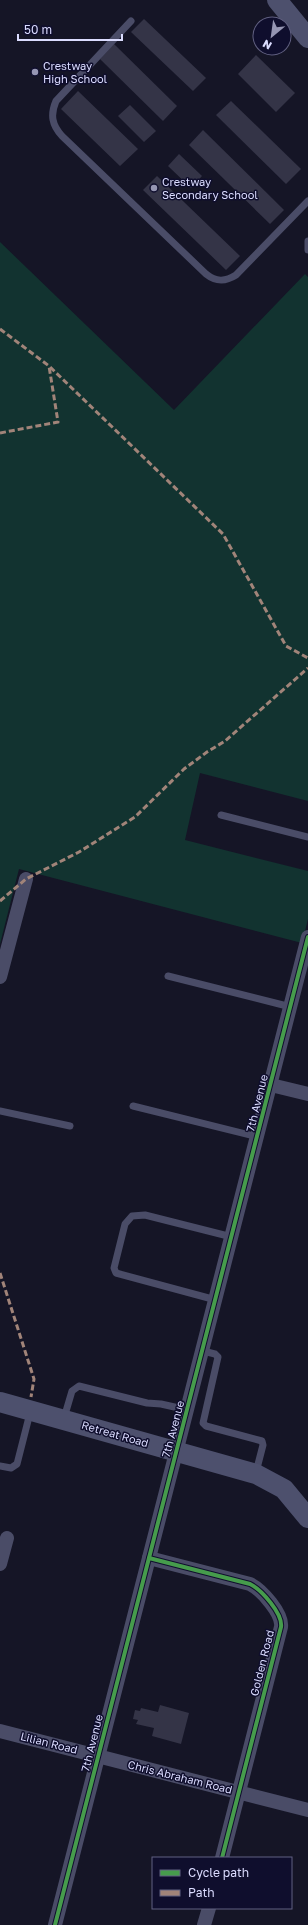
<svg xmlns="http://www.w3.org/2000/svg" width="308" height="1925" font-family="'Golos Text',sans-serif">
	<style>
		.green { fill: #123330 }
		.building { fill: #343447 }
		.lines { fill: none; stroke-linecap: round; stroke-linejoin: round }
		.service { stroke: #4a4c67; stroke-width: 7 }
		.minor { stroke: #4a4c67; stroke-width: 14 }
		.secondary { stroke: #4d506d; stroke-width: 20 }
		.quiet { stroke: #a18479; stroke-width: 3; stroke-dasharray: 6 3; stroke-linecap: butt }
		.cycleway-casing { stroke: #0f0e2d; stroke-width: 6 }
		.cycleway { stroke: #469c4c; stroke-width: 4 }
		.poi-dot { fill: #9696b3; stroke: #0f0e2d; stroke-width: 1.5 }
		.labels { text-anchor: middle; stroke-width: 3; stroke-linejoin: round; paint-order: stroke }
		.poi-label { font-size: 11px; fill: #dbdcff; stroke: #0f0e2d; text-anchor: start }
		.street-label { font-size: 11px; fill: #dbdcff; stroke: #0f0e2d }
	</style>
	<rect width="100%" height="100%" fill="#151526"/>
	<polygon class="green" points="0,242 174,410 305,274 308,277 308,801 200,773 185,840 308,871 308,919 302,943 19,869 0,944"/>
	<g class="building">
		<polygon points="144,19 206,78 193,91 131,32"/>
		<polygon points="114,44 177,106 163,121 100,59"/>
		<polygon points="256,55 295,93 276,112 238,74"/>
		<polygon points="78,91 138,149 120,166 61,109"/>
		<polygon points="231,101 301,169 286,184 216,115"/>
		<polygon points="130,105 156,131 144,142 118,116"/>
		<polygon points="203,130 284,210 270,224 189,145"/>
		<polygon points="179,154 202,176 191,188 168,166"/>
		<polygon points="157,176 240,256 226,270 143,190"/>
		<polygon points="160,1705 189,1713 181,1744 152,1736 154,1728 136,1724 138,1720 133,1719 135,1710 140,1711 141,1708 158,1712"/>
	</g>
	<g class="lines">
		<g class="service">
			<path d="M131 21 56 101C50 115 52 125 62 136L206 274C216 282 225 282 236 275L308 201"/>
			<polyline points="308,241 308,250"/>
			<polyline points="221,815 308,837"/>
			<polyline points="168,976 291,1007"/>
			<polyline points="133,1106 258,1137"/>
			<polyline points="0,1111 70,1126"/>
			<polyline points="216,1300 116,1273 114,1268 125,1224 132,1216 145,1215 232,1237"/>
			<polyline points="203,1351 215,1354 218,1357 203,1423 206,1426 262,1441 263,1445 256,1472"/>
			<polyline points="64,1418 72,1391 79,1386 147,1403 161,1404 188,1410"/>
			<polyline points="0,1466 11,1468 17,1464 30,1413"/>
		</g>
		<g class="minor">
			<polyline points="0,977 26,879"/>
			<polyline points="271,1085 308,1094"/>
			<path d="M149 1558 250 1584C262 1590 283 1614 281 1627L222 1858"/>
			<polyline points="0,1564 7,1538"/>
			<polyline points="0,1731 308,1810"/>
			<polyline points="55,1925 308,937"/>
			<polyline points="204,1925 209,1908"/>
		</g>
		<g class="secondary">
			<polyline points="277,0 308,38"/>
			<polyline points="0,1402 256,1474 284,1489 308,1518"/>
		</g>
		<g class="quiet">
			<polyline points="0,329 49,366 223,534 286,646 308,658"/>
			<polyline points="0,433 58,422 49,366"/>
			<polyline points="0,901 26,879 79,852 135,817 184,769 207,752 225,741 308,668"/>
			<polyline points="0,1273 34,1379 31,1397"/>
		</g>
		<defs>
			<g id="cycleway">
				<path d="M149 1558 250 1584C262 1590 283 1614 281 1627L222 1858"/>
				<polyline points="55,1925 308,937"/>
			</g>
		</defs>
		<use href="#cycleway" class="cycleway-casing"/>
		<use href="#cycleway" class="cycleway"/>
	</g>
	<g class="poi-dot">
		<circle cx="35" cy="72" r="4"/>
		<circle cx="154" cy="188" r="4"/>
	</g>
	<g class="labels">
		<g class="poi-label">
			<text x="43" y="70">Crestway<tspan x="43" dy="13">High School</tspan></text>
			<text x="162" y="186">Crestway<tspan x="162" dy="13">Secondary School</tspan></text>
		</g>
		<g class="street-label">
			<text transform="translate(257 1103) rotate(-76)" y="4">7th Avenue</text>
			<text transform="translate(173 1429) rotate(-75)" y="4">7th Avenue</text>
			<text transform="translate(115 1434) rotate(16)" y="4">Retreat Road</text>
			<text transform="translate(262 1663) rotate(-76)" y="4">Golden Road</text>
			<text transform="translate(49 1743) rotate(14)" y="4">Lilian Road</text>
			<text transform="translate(92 1743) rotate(-76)" y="4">7th Avenue</text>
			<text transform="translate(180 1777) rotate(14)" y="4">Chris Abraham Road</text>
		</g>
	</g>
	<rect x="152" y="1857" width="140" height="52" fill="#0f0e2d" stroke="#616081"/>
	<rect x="160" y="1870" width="20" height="6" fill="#469c4c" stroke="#616081"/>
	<text x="188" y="1877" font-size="12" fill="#dbdcff">Cycle path</text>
	<rect x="160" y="1890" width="20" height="6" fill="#a18479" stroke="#616081"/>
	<text x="188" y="1897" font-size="12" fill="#dbdcff">Path</text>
	<g transform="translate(272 36) rotate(209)"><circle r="19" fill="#0f0e2d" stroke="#616081"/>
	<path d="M0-3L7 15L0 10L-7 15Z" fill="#9696b3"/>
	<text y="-6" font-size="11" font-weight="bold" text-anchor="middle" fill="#dbdcff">N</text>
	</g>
	<path d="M18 34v6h104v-6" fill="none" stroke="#dbdcff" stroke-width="2"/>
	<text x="24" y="34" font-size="12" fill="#dbdcff" stroke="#0f0e2d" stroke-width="3" paint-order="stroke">50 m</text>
</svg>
